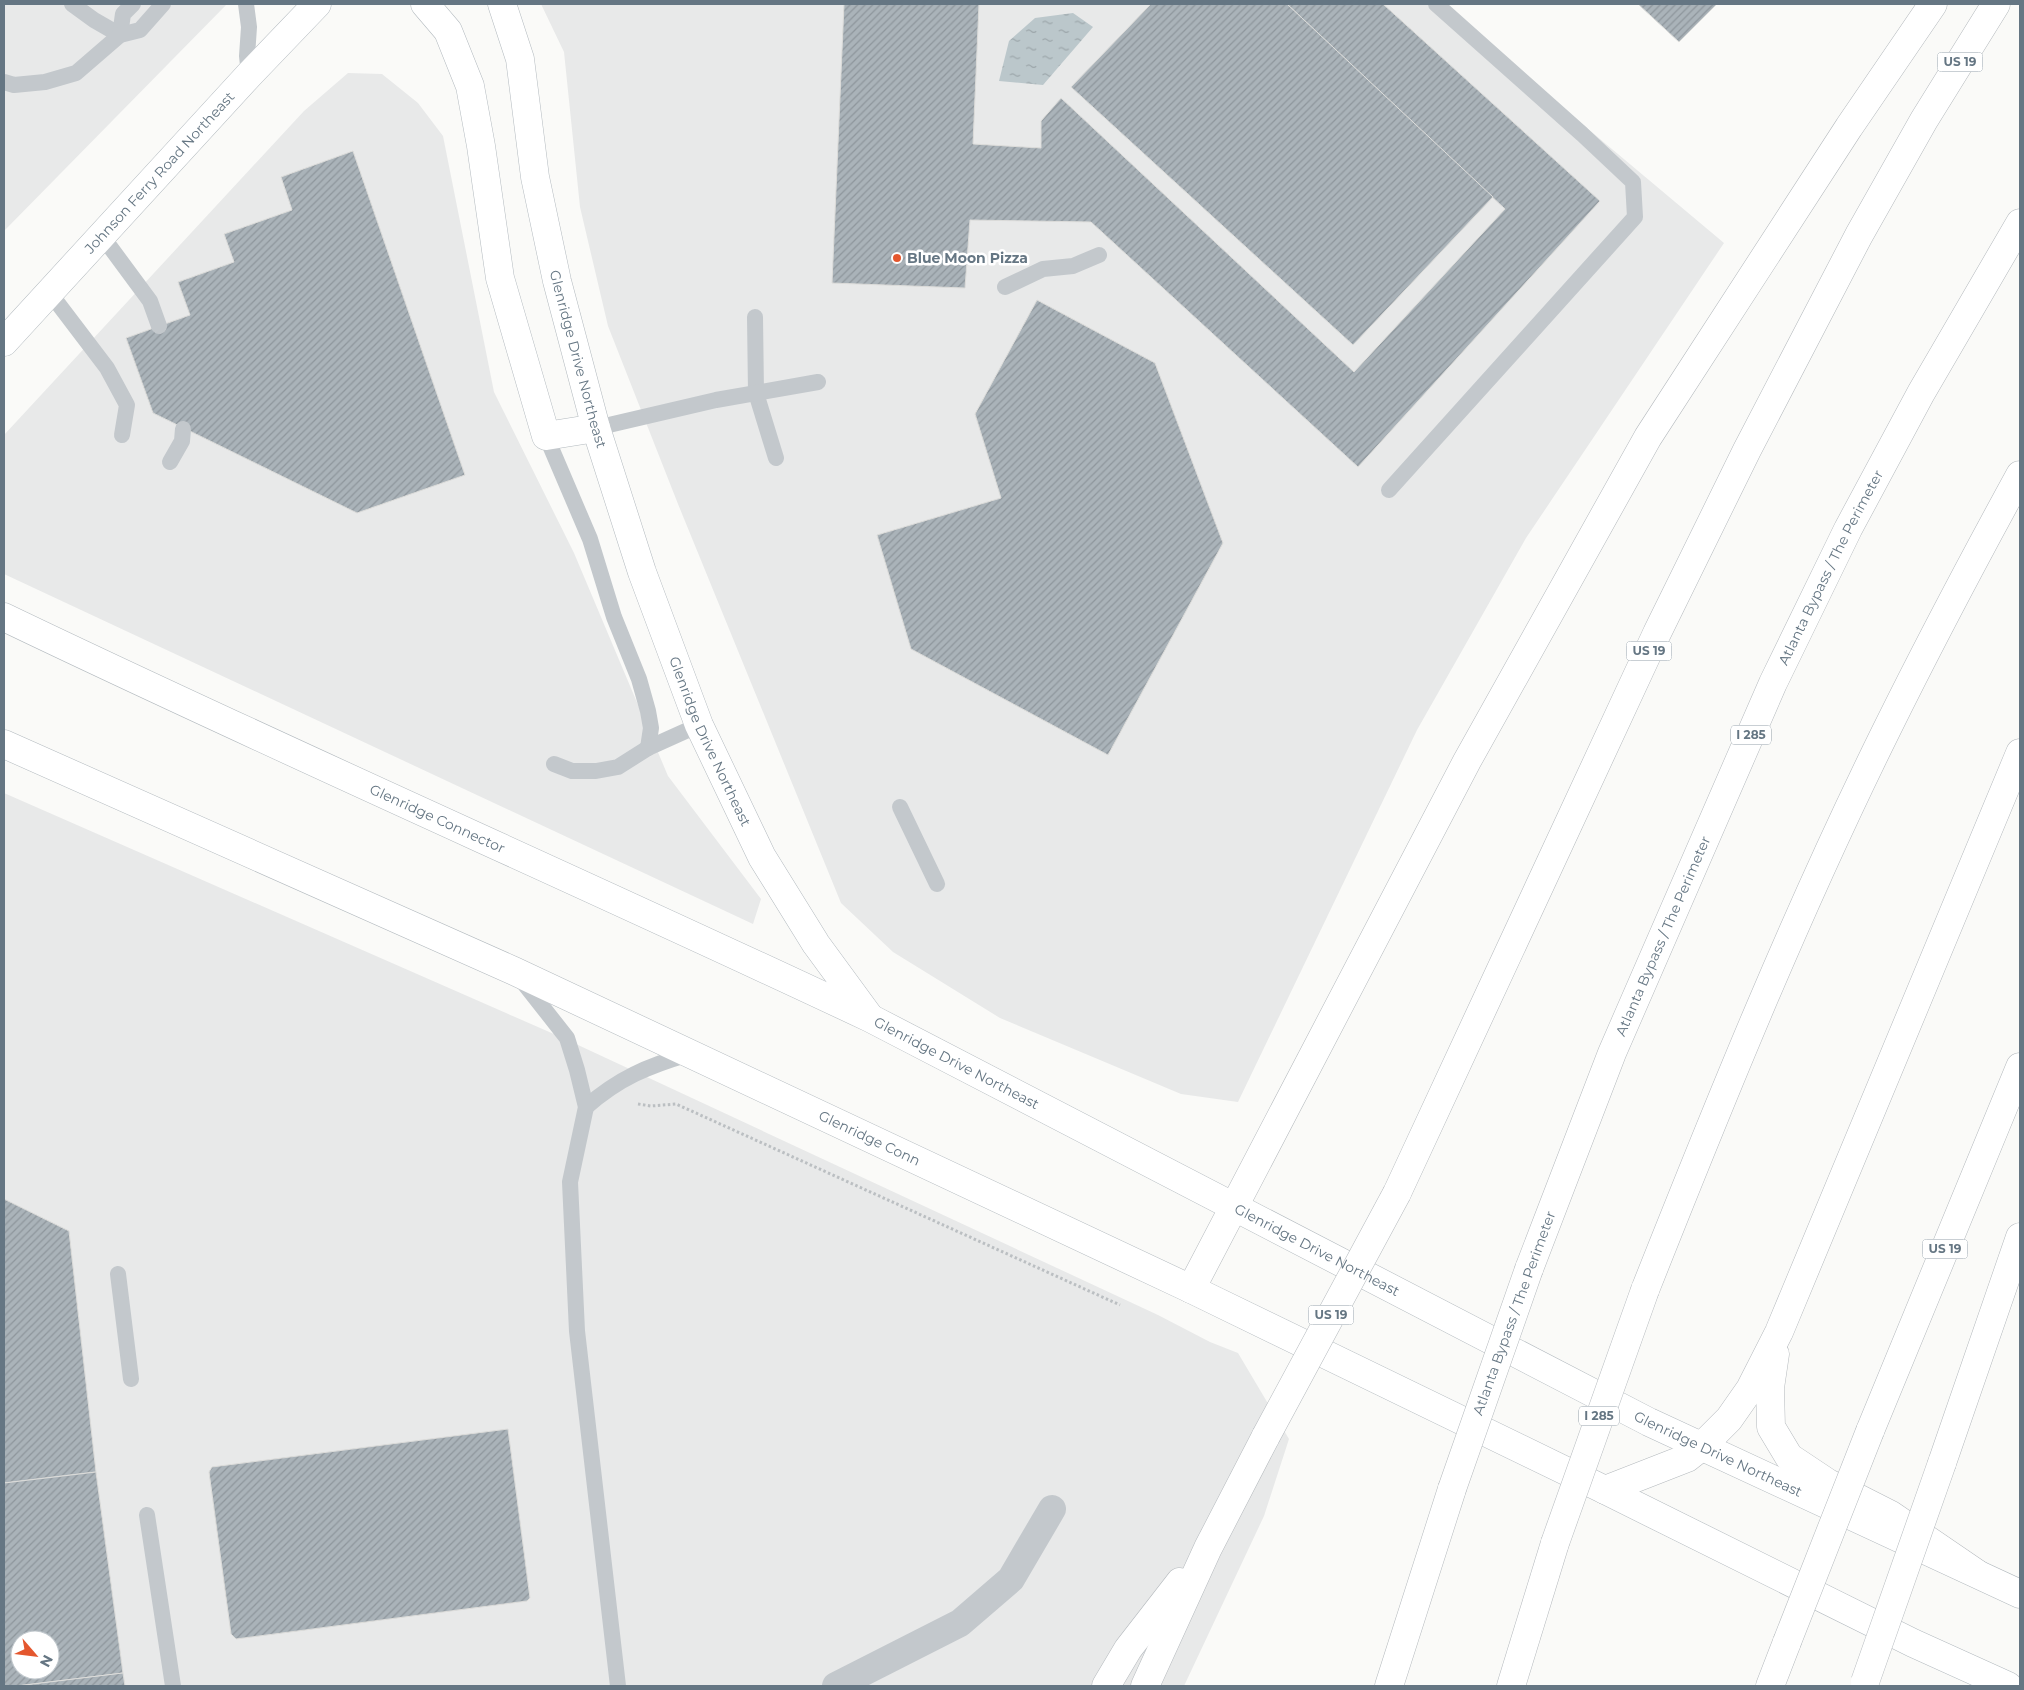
<svg xmlns="http://www.w3.org/2000/svg" width="2024" height="1690" font-family="Montserrat,sans-serif">
	<style>
		.built { fill: #e8e9e9; fill-rule: evenodd }
		.water { fill: url(#water-ripples) }
		.building { fill: url(#building-hatch); stroke: #dcdcda; fill-rule: evenodd }
		.lines { fill: none; stroke-linecap: round; stroke-linejoin: round }
		.secondary-casing { stroke: #b3babf; stroke-width: 29 }
		.motorway-casing { stroke: #b4b9bd; stroke-width: 29 }
		.path { stroke: #bbbfc2; stroke-width: 3; stroke-dasharray: 2.5 2.5; stroke-linecap: butt }
		.service { stroke: #c3c8cc; stroke-width: 16 }
		.minor { stroke: #c3c8cc; stroke-width: 28 }
		.secondary { stroke: #fff; stroke-width: 28 }
		.motorway { stroke: #fff; stroke-width: 28 }
		.motorway-bridge-casing { stroke: #b4b9bd; stroke-width: 29; stroke-linecap: butt }
		.motorway-bridge { stroke: #fff; stroke-width: 28 }
		.poi-dot { fill: #e4572e; stroke: #fff; stroke-width: 2 }
		.labels { text-anchor: middle; stroke-width: 5; stroke-linejoin: round; paint-order: stroke }
		.shield { fill: #fff; stroke: #939fa8; stroke-width: 1 }
		.shield-label { font-size: 12px; font-weight: bold; fill: #657683 }
		.street-label { font-size: 14px; fill: #657683; stroke: #fff }
		.poi-label { font-size: 14px; font-weight: bold; fill: #657683; stroke: #fff; text-anchor: start }
	</style>
	<defs>
		<pattern id="water-ripples" width="26" height="14" patternUnits="userSpaceOnUse" patternTransform="scale(1.25)"><rect width="26" height="14" fill="#bbc7cb"/><path d="M2 4q2-2 4 0t4 0M15 11q2-2 4 0t4 0" fill="none" stroke="#9ca6aa"/></pattern>
		<pattern id="building-hatch" width="6" height="6" patternUnits="userSpaceOnUse" patternTransform="scale(1.25)"><rect width="6" height="6" fill="#aab3b9"/><path d="M-1 1l2-2M0 6l6-6M5 7l2-2" fill="none" stroke="#8e969c"/></pattern>
	</defs>
	<rect width="100%" height="100%" fill="#fafaf8"/>
	<g class="built">
		<polygon points="4,4 227,4 4,231"/>
		<polygon points="541,4 1439,4 1724,243 1526,538 1417,730 1238,1102 1181,1094 1000,1018 893,952 841,903 678,504 608,326 580,207 564,52"/>
		<polygon points="348,73 382,74 418,103 443,136 494,392 574,553 668,776 761,899 753,924 4,574 4,435 304,111"/>
		<path d="M4 793 563 1038 1158 1315 1210 1342 1238 1353 1289 1439 1264 1516 1184 1686H4ZM20 1640H50V1670H20Z"/>
	</g>
	<polygon class="water" points="1073,13 1093,27 1043,85 999,81 1009,41 1035,18"/>
	<g class="building">
		<polygon points="844,4 979,4 973,144 1041,148 1041,121 1061,98 1354,372 1505,209 1287,4 1383,4 1600,201 1358,467 1091,222 970,220 965,288 832,283"/>
		<polygon points="1151,4 1287,4 1493,197 1353,345 1071,87"/>
		<polygon points="1638,4 1717,4 1679,42"/>
		<polygon points="353,151 465,475 357,513 153,413 126,338 190,315 178,282 234,262 224,234 292,210 281,177"/>
		<polygon points="1037,300 1155,363 1223,543 1108,755 911,649 877,535 1001,498 975,414"/>
		<polygon points="4,1199 69,1231 96,1472 4,1483"/>
		<polygon points="508,1429 530,1598 527,1601 236,1639 231,1634 209,1472 212,1467"/>
		<path d="M96 1472 123 1673 17 1686H4V1483ZM20 1640H50V1670H20Z"/>
		<polygon points="123,1673 125,1686 17,1686"/>
	</g>
	<g class="lines">
		<defs>
			<g id="secondary">
				<polyline points="425,4 448,31 470,86 481,146 500,278 546,436 596,428"/>
				<path id="s1" d="M502 4 520 59 535 177 557 281 596 428 642 572 699 725 762 857 816 944 868 1015"/>
				<path id="s2" d="M4 342 249 75 317 4"/>
				<path id="s3" d="M4 617C291 755 582 882 870 1018L1649 1422 2020 1594"/>
				<path id="s4" d="M4 744 514 971 1191 1289 1605 1490 1913 1643 2008 1686"/>
			</g>
			<g id="motorway">
				<polyline points="1397,1193 1657,633 1747,450 1859,235 1924,120 1996,4"/>
				<path id="s5" d="M1529 1269 1612 1053 1773 683 1848 529 1921 393 2020 223"/>
				<polyline points="1191,1289 1467,761 1648,437 1849,127 1933,4"/>
				<path d="M1645 1290C1720 1101 1796 913 1886 731 1929 644 1974 559 2020 475"/>
				<polyline points="1775,1354 1770,1388 1771,1427 1789,1457 1828,1483 1891,1515 1976,1573"/>
				<polyline points="1870,1431 2020,1067"/>
				<polyline points="1942,1463 2020,1237"/>
				<polyline points="1605,1490 1687,1458 1701,1447 1729,1419 1750,1389 1779,1332 2020,753"/>
				<polyline points="1106,1686 1128,1649 1180,1582"/>
				<polyline points="1145,1686 1208,1548 1266,1436"/>
				<polyline points="1389,1686 1452,1489"/>
				<polyline points="1511,1686 1555,1543"/>
				<polyline points="1770,1686 1787,1642"/>
			</g>
		</defs>
		<use href="#secondary" class="secondary-casing"/>
		<use href="#motorway" class="motorway-casing"/>
		<polyline class="path" points="638,1104 651,1106 676,1104 1120,1305"/>
		<g class="service">
			<polyline points="72,4 94,20 120,35"/>
			<polyline points="246,4 249,27 247,56 249,75"/>
			<polyline points="120,35 123,14 133,4"/>
			<polyline points="4,82 14,85 45,82 76,73 120,35 140,30 163,4"/>
			<polyline points="102,236 150,301 159,326"/>
			<polyline points="1005,287 1043,269 1073,266 1099,255"/>
			<polyline points="50,293 107,368 127,405 122,435"/>
			<polyline points="755,317 756,393 776,458"/>
			<polyline points="596,428 716,400 818,382"/>
			<polyline points="546,436 590,539 614,617 639,679 648,711 651,728 648,748"/>
			<polyline points="170,462 182,441 183,429"/>
			<polyline points="1389,490 1635,217 1633,182 1582,134 1436,4"/>
			<polyline points="554,764 572,771 596,771 618,767 648,748 699,725"/>
			<polyline points="900,807 937,884"/>
			<polyline points="519,977 567,1038 577,1070 586,1107 570,1182 577,1331 618,1686"/>
			<path d="M586 1107C619 1078 648 1066 689 1054"/>
			<polyline points="118,1274 131,1379"/>
			<polyline points="147,1515 173,1686"/>
		</g>
		<polyline class="minor" points="836,1686 960,1623 1011,1579 1052,1509"/>
		<use href="#secondary" class="secondary"/>
		<use href="#motorway" class="motorway"/>
		<defs>
			<g id="motorway-bridge">
				<polyline points="1266,1436 1397,1193"/>
				<polyline points="1452,1489 1529,1269"/>
				<polyline points="1555,1543 1645,1290"/>
				<polyline points="1787,1642 1870,1431"/>
				<polyline points="1865,1682 1942,1463"/>
			</g>
		</defs>
		<use href="#motorway-bridge" class="motorway-bridge-casing"/>
		<use href="#motorway-bridge" class="motorway-bridge"/>
	</g>
	<circle class="poi-dot" cx="897" cy="258" r="5"/>
	<g class="labels">
		<g class="shield">
			<rect x="1937.5" y="52.5" width="45" height="19" rx="4"/>
			<rect x="1626.5" y="641.5" width="45" height="19" rx="4"/>
			<rect x="1731" y="725.5" width="40" height="19" rx="4"/>
			<rect x="1922.5" y="1239.5" width="45" height="19" rx="4"/>
			<rect x="1308.5" y="1305.5" width="45" height="19" rx="4"/>
			<rect x="1579" y="1406.5" width="40" height="19" rx="4"/>
		</g>
		<g class="shield-label">
			<text x="1960" y="66">US 19</text>
			<text x="1649" y="655">US 19</text>
			<text x="1751" y="739">I 285</text>
			<text x="1945" y="1253">US 19</text>
			<text x="1331" y="1319">US 19</text>
			<text x="1599" y="1420">I 285</text>
		</g>
		<g class="street-label">
			<text dy="5" stroke="none"><textPath href="#s2" startOffset="230">Johnson Ferry Road Northeast</textPath></text>
			<text dy="5" stroke="none"><textPath href="#s1" startOffset="364">Glenridge Drive Northeast</textPath></text>
			<text dy="5" stroke="none"><textPath href="#s5" startOffset="764">Atlanta Bypass / The Perimeter</textPath></text>
			<text dy="5" stroke="none"><textPath href="#s1" startOffset="769">Glenridge Drive Northeast</textPath></text>
			<text dy="5" stroke="none"><textPath href="#s3" startOffset="478">Glenridge Connector</textPath></text>
			<text dy="5" stroke="none"><textPath href="#s5" startOffset="359">Atlanta Bypass / The Perimeter</textPath></text>
			<text dy="5" stroke="none"><textPath href="#s3" startOffset="1052">Glenridge Drive Northeast</textPath></text>
			<text dy="5" stroke="none"><textPath href="#s4" startOffset="951">Glenridge Conn</textPath></text>
			<text dy="5" stroke="none"><textPath href="#s3" startOffset="1458">Glenridge Drive Northeast</textPath></text>
			<text transform="translate(1514 1313) rotate(-70)" y="5">Atlanta Bypass / The Perimeter</text>
			<text dy="5" stroke="none"><textPath href="#s3" startOffset="1908">Glenridge Drive Northeast</textPath></text>
		</g>
		<g class="poi-label">
			<text x="907" y="263">Blue Moon Pizza</text>
		</g>
	</g>
	<rect width="2024" height="1690" fill="none" stroke="#657683" stroke-width="10"/>
	<g transform="translate(35 1655) rotate(118)"><circle r="24" fill="#ffffff" stroke="#c1c8cd"/>
	<path d="M0-4L9 19L0 12L-9 19Z" fill="#e4572e"/>
	<text y="-8" font-size="14" font-weight="bold" text-anchor="middle" fill="#657683">N</text>
	</g>
</svg>
